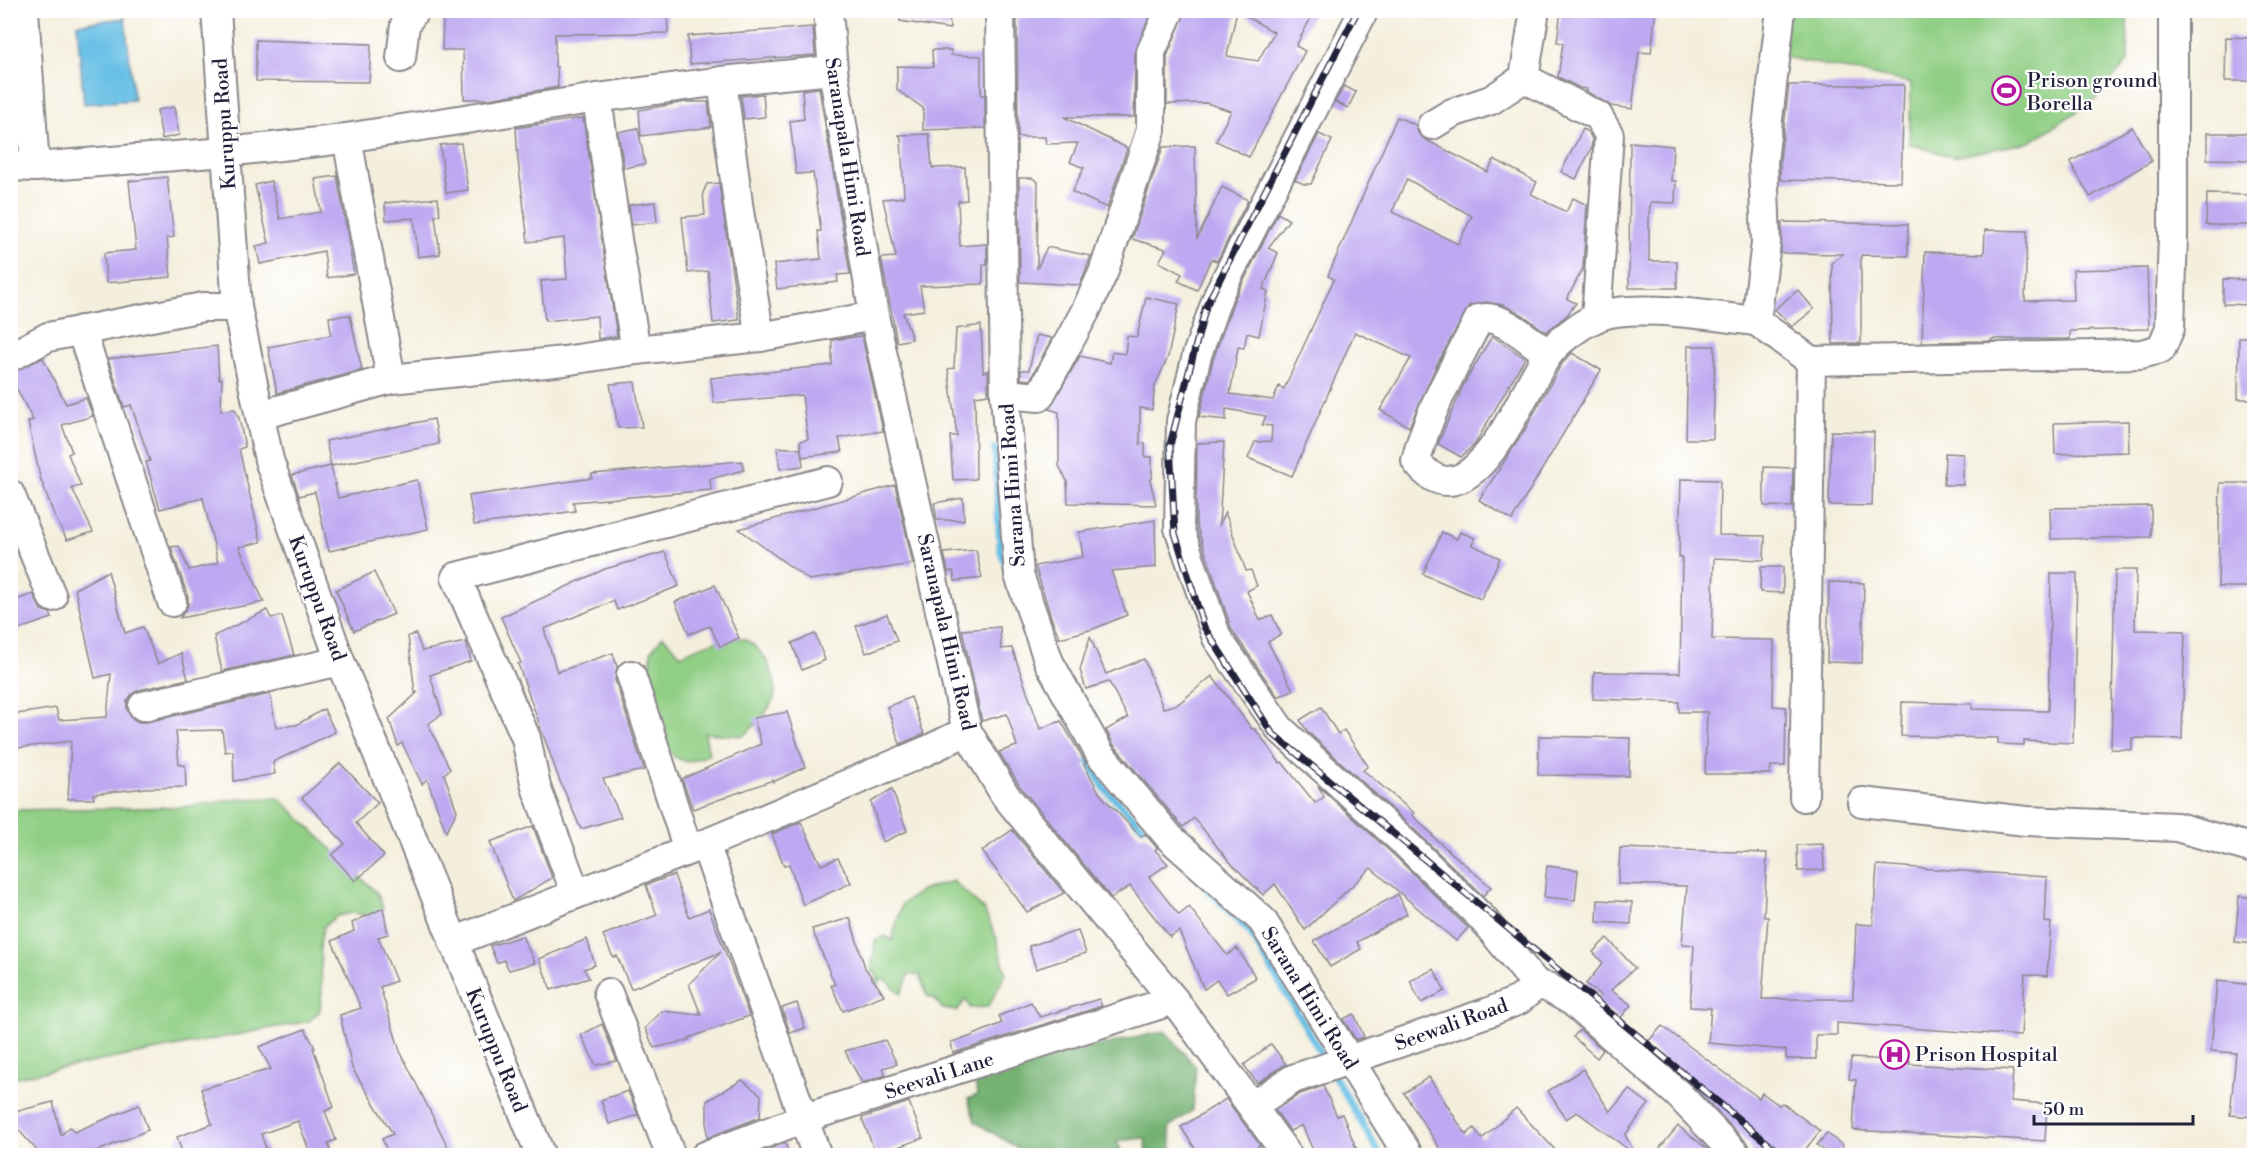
<svg xmlns="http://www.w3.org/2000/svg" width="2265" height="1166" font-family="'Libre Bodoni',serif">
	<style>
		.green { fill: #91cf85; stroke: #5a7860; stroke-width: 1.5 }
		.forest { fill: #74b272; stroke: #4b6a56; stroke-width: 1.5 }
		.water { fill: #68bfe5; stroke: #457090; stroke-width: 1.5 }
		.lines { fill: none; stroke-linecap: round; stroke-linejoin: round }
		.stream { stroke: #68bfe5; stroke-width: 7 }
		.building { fill: #bea8f1; fill-rule: evenodd }
		.minor-casing { stroke: #8b888c; stroke-width: 32 }
		.minor { stroke: #fff; stroke-width: 28 }
		.rail-casing { stroke: #22223b; stroke-width: 7 }
		.rail { stroke: #fff; stroke-width: 4.5; stroke-dasharray: 14; stroke-linecap: butt }
		.labels { text-anchor: middle; stroke-width: 4.5; stroke-linejoin: round; paint-order: stroke }
		.poi-label { font-size: 20px; fill: #22223b; stroke: #fff; text-anchor: start }
		.street-label { font-size: 20px; fill: #22223b; stroke: #fff }
	</style>
	<rect width="100%" height="100%" fill="#fff"/>
	<filter id="ink" filterUnits="userSpaceOnUse"><feTurbulence type="fractalNoise" baseFrequency=".0167" numOctaves="2"/><feDisplacementMap in="SourceGraphic" scale="12" xChannelSelector="R" yChannelSelector="G"/><feConvolveMatrix kernelMatrix="1 2 1 2 8 2 1 2 1" color-interpolation-filters="sRGB"/></filter>
	<filter id="wash" filterUnits="userSpaceOnUse"><feTurbulence type="fractalNoise" baseFrequency=".008" numOctaves="4" result="noise"/><feDisplacementMap in="SourceGraphic" scale="24" xChannelSelector="R" yChannelSelector="G"/><feGaussianBlur stdDeviation="1.35" result="paint"/><feColorMatrix in="noise" values="0 0 0 0 0 0 0 0 0 0 0 0 0 0 0 0 0 1.4 0 .05"/><feComposite in="paint" operator="in"/></filter>
	<g filter="url(#wash)">
		<rect width="100%" height="100%" fill="#f4efdd"/>
		<g class="green">
			<polygon points="1786,11 2127,11 2128,61 2095,100 2030,142 1953,157 1909,144 1911,83 1785,57"/>
			<path d="M663 636 681 655C695 648 723 636 739 638 760 641 780 677 774 697 770 710 754 728 743 736L705 733 709 755 687 762 674 757 644 715 650 684 651 651Z"/>
			<polygon points="279,798 378,894 383,908 373,916 351,913 337,916 324,926 320,941 322,988 320,1011 309,1021 11,1078 10,810 182,807 238,799"/>
			<polygon points="953,881 984,910 996,937 1006,974 988,1007 970,1008 966,999 957,1011 943,1009 935,999 927,996 920,975 909,974 901,994 886,980 880,980 878,987 876,973 871,972 875,941 885,936 892,940 902,904 922,890"/>
		</g>
		<polygon class="forest" points="1165,1031 1196,1067 1193,1110 1169,1127 1172,1149 1156,1155 1147,1152 1145,1138 1117,1141 1123,1155 1035,1155 1040,1151 1022,1151 975,1122 968,1099 977,1095 974,1073"/>
		<polygon class="water" points="125,18 134,100 84,104 77,24"/>
		<g class="lines">
			<g class="stream">
				<polyline points="995,449 1000,549 1006,566"/>
				<polyline points="1089,761 1105,789 1142,826"/>
				<polyline points="1206,888 1250,932 1325,1060"/>
				<polyline points="1332,1072 1381,1156"/>
			</g>
		</g>
		<g id="blocks">
			<g class="building">
				<polygon points="443,10 667,10 668,33 555,34 555,67 557,67 558,87 489,99 464,99 463,50 442,50"/>
				<polygon points="1029,10 1152,10 1135,52 1134,117 1064,117 1127,148 1107,208 1072,192 1084,168 1070,162 1078,143 1046,144 1045,137 1018,137 1017,18 1029,17"/>
				<path d="M1186 10H1315L1296 46 1305 51 1249 157 1216 141 1231 111 1206 103 1167 104V56ZM1237 11 1274 32 1258 61 1227 56Z"/>
				<polygon points="1561,10 1656,10 1651,53 1639,52 1632,109 1611,106 1586,91 1587,89 1580,88 1558,77 1563,43 1557,42"/>
				<polygon points="901,12 949,12 950,29 900,21"/>
				<polygon points="813,27 815,55 690,64 688,36"/>
				<polygon points="2226,37 2254,38 2254,81 2225,81"/>
				<polygon points="256,40 371,44 369,82 256,81"/>
				<polygon points="932,50 951,50 951,55 981,56 981,95 985,95 985,128 923,130 923,108 897,90 897,66 933,67"/>
				<polygon points="1789,85 1904,85 1901,182 1780,180 1780,160"/>
				<polygon points="1344,86 1356,92 1348,108 1335,102"/>
				<polygon points="819,88 850,274 837,275 838,282 777,289 774,264 821,259 818,231 821,231 813,173 796,174 790,121 804,119 802,90"/>
				<polygon points="763,94 765,117 744,119 741,96"/>
				<polygon points="686,102 708,102 711,127 641,136 639,110"/>
				<polygon points="174,107 179,135 162,139 157,110"/>
				<path d="M1397 117 1416 125 1418 133 1424 139 1488 172 1494 159 1537 182 1531 194 1566 212 1573 198 1587 205 1583 268 1567 299 1576 303 1567 315 1546 332 1523 315 1503 305 1486 302 1469 306 1437 364 1409 427 1380 410 1411 358 1355 332 1292 476 1248 458 1255 442 1271 441 1272 426 1262 425 1266 416 1226 409V420L1199 417 1213 360 1234 300 1278 213 1289 220 1268 248 1278 253 1263 289 1268 291 1259 336 1247 333 1244 348 1238 347 1230 394 1273 400 1279 386 1284 389 1334 279 1328 276ZM1407 179 1472 216 1458 244 1392 212Z"/>
				<polygon points="583,118 617,336 598,339 597,316 545,321 541,281 567,279 564,238 528,242 518,160 516,128"/>
				<polygon points="2132,127 2152,161 2090,197 2070,162"/>
				<polygon points="638,128 645,164 624,168 618,132"/>
				<polygon points="1583,129 1588,132 1592,139 1591,149 1576,179 1561,172"/>
				<polygon points="2207,133 2254,133 2254,160 2207,159"/>
				<polygon points="929,134 932,168 965,167 967,200 958,201 960,246 987,244 987,265 983,265 983,284 920,286 924,310 903,313 912,339 897,342 881,258 896,257 883,199 904,197 901,138 899,135"/>
				<polygon points="1319,134 1332,140 1311,184 1304,184 1295,180"/>
				<polygon points="1630,142 1673,146 1671,181 1676,181 1675,203 1651,202 1649,212 1649,261 1677,261 1677,288 1629,288"/>
				<polygon points="461,143 468,190 446,193 440,145"/>
				<polygon points="1195,146 1197,239 1222,187 1248,200 1217,261 1211,259 1197,290 1178,281 1182,274 1159,262 1166,249 1132,239 1163,147"/>
				<polygon points="337,176 354,274 327,278 324,251 260,264 256,246 269,243 255,185 271,181 280,219 321,212 315,179"/>
				<polygon points="167,177 174,237 167,238 171,277 106,283 104,253 136,250 129,181"/>
				<polygon points="1019,178 1032,178 1038,182 1037,269 1047,247 1091,256 1080,285 1020,282"/>
				<polygon points="719,183 739,320 713,323 708,271 688,273 682,217 705,215 703,193 707,184"/>
				<polygon points="2207,194 2254,195 2254,225 2206,225"/>
				<polygon points="438,198 440,215 435,216 440,254 418,257 414,218 386,220 385,203"/>
				<polygon points="655,202 657,222 632,225 629,205"/>
				<polygon points="1782,222 1908,224 1908,256 1861,255 1861,343 1833,344 1832,263 1843,254 1781,253"/>
				<polygon points="1985,230 2027,231 2025,301 2074,300 2073,270 2147,268 2149,329 2070,331 2070,339 1992,339 1992,341 1922,342 1925,252 1984,254"/>
				<polygon points="2223,279 2251,280 2251,305 2223,304"/>
				<polygon points="1798,290 1814,309 1792,327 1775,309"/>
				<polygon points="1146,297 1179,304 1168,357 1155,386 1152,410 1140,408 1140,444 1145,443 1145,457 1152,457 1152,479 1150,480 1156,505 1068,503 1067,481 1059,466 1059,412 1049,409 1080,356 1110,363 1112,352 1125,354 1127,336 1137,337"/>
				<polygon points="350,315 362,370 277,393 268,347 331,335 329,317"/>
				<polygon points="981,325 983,372 988,371 988,394 975,396 976,479 953,480 950,436 957,436 948,369 954,368 956,329"/>
				<polygon points="1037,335 1052,338 1030,380 1021,379 1021,370 1029,370"/>
				<polygon points="862,336 883,431 839,438 842,452 802,457 800,441 808,439 802,395 714,403 711,378 832,365 832,340"/>
				<polygon points="1492,336 1525,358 1475,444 1461,457 1438,444 1464,384"/>
				<polygon points="2239,337 2254,337 2254,399 2238,399"/>
				<polygon points="217,346 219,379 222,378 221,411 235,409 239,418 245,447 239,449 261,542 239,547 264,602 180,618 188,606 188,597 171,547 179,546 189,570 218,563 203,498 160,509 146,462 150,461 131,405 124,407 108,359"/>
				<polygon points="1688,346 1715,346 1713,439 1686,439"/>
				<polygon points="1572,353 1601,370 1512,520 1479,500 1523,433 1561,365"/>
				<polygon points="43,358 66,404 86,398 93,416 62,425 72,452 68,454 81,486 72,488 93,532 67,540 55,517 40,477 28,422 33,420 10,376 10,373"/>
				<polygon points="635,382 642,427 618,428 610,384"/>
				<polygon points="434,419 439,444 331,466 326,441"/>
				<polygon points="2128,421 2129,452 2055,454 2054,423"/>
				<polygon points="1831,431 1874,432 1872,506 1829,505"/>
				<polygon points="1224,442 1219,526 1225,512 1246,571 1251,570 1257,586 1247,591 1260,620 1272,615 1281,634 1268,642 1293,690 1278,697 1232,630 1196,524 1197,443"/>
				<polygon points="777,447 801,449 803,466 780,469"/>
				<polygon points="1945,453 1963,454 1963,485 1944,485"/>
				<polygon points="742,461 744,470 710,479 711,490 573,502 575,511 474,525 469,496 592,478 592,474"/>
				<polygon points="331,466 338,498 417,480 428,529 329,551 315,492 299,496 292,475"/>
				<polygon points="1764,467 1793,468 1792,507 1764,506"/>
				<polygon points="1681,479 1720,480 1719,535 1765,536 1764,560 1714,558 1712,639 1774,640 1773,706 1786,707 1785,766 1771,766 1770,774 1705,774 1707,712 1679,712 1679,702 1593,699 1594,672 1680,673 1682,557 1679,557"/>
				<polygon points="2220,483 2254,483 2254,587 2218,587"/>
				<polygon points="895,485 913,564 809,580 739,529"/>
				<polygon points="963,498 964,520 937,520 934,503"/>
				<polygon points="2151,506 2151,537 2051,539 2050,508"/>
				<polygon points="1155,520 1156,567 1111,571 1127,615 1093,629 1060,638 1053,623 1035,566 1083,557 1079,532"/>
				<polygon points="1442,532 1457,539 1460,532 1475,538 1472,545 1500,558 1481,599 1423,574"/>
				<polygon points="976,550 982,578 955,581 953,571 948,572 944,553"/>
				<polygon points="665,552 679,586 617,610 614,601 544,629 557,672 613,653 617,667 615,680 644,770 603,779 621,817 581,829 559,779 518,664 521,663 501,617 605,569"/>
				<polygon points="1761,567 1783,567 1783,593 1760,592"/>
				<polygon points="2115,570 2136,570 2135,630 2185,631 2182,739 2132,738 2132,750 2111,749"/>
				<polygon points="108,571 125,633 143,627 158,664 181,653 188,679 139,690 132,694 127,701 127,709 131,718 139,722 147,722 270,694 276,727 296,725 324,709 335,732 273,762 275,774 234,781 233,751 225,752 222,730 176,731 179,765 185,765 186,787 146,788 93,794 94,799 68,799 71,741 18,748 10,729 10,715 56,708 59,720 107,717 111,674 95,678 75,589"/>
				<polygon points="374,572 394,614 354,631 336,590"/>
				<polygon points="2051,573 2077,573 2073,743 2024,741 2024,745 1998,744 1998,738 1901,736 1902,702 1972,704 1972,709 2048,711"/>
				<polygon points="1829,582 1864,583 1862,663 1827,662"/>
				<polygon points="715,585 739,638 720,647 710,626 689,634 675,602"/>
				<polygon points="33,594 41,610 50,613 52,618 10,632 10,602"/>
				<polygon points="267,610 271,618 282,616 294,655 222,671 214,636"/>
				<polygon points="887,614 897,641 866,653 856,626"/>
				<polygon points="1000,627 1001,649 1012,648 1040,729 1061,721 1086,763 1084,764 1100,794 1141,837 1145,834 1157,848 1155,850 1168,864 1149,877 1179,915 1189,907 1227,955 1237,948 1256,978 1227,994 1217,980 1204,989 1179,931 1170,937 1130,886 1111,898 1019,785 999,752 1017,746 1007,714 982,721 962,630"/>
				<polygon points="416,634 422,651 466,642 471,661 430,675 442,714 428,724 450,769 444,774 457,811 446,832 427,779 422,784 402,743 398,746 389,719 418,692 415,693 408,636"/>
				<polygon points="815,634 825,660 802,670 792,643"/>
				<polygon points="1090,637 1106,674 1144,659 1163,708 1178,704 1212,676 1252,729 1255,729 1280,763 1282,762 1315,803 1324,797 1318,786 1396,857 1468,928 1456,941 1371,868 1305,930 1275,884 1263,895 1228,860 1194,818 1183,827 1114,745 1106,730 1128,718 1109,682 1086,689 1080,670"/>
				<polygon points="911,697 924,734 900,744 887,707"/>
				<polygon points="1321,707 1338,734 1344,730 1368,766 1363,770 1414,813 1412,815 1433,835 1432,836 1491,887 1483,896 1418,833 1308,732 1300,720"/>
				<polygon points="787,712 805,767 773,782 773,780 693,809 682,779 761,744 754,718"/>
				<polygon points="1539,736 1630,738 1629,776 1538,775"/>
				<polygon points="340,763 378,803 356,823 384,856 355,881 332,855 345,844 302,798"/>
				<polygon points="892,789 907,831 883,842 871,802"/>
				<polygon points="801,822 821,865 838,858 851,883 803,905 789,864 784,866 772,834"/>
				<polygon points="533,826 552,878 513,901 490,842"/>
				<polygon points="1012,830 1064,893 1027,912 982,851"/>
				<polygon points="1823,844 1824,870 1798,871 1797,845"/>
				<polygon points="1620,848 1767,853 1764,917 1768,917 1762,999 1853,999 1856,924 1873,925 1877,865 2047,877 2045,922 2051,923 2047,976 2025,974 2021,1036 1837,1023 1837,1035 1816,1035 1816,1059 1786,1059 1786,1050 1708,1043 1711,1008 1690,1007 1694,945 1682,944 1687,886 1618,884"/>
				<polygon points="1547,866 1578,870 1575,900 1544,897"/>
				<polygon points="674,875 689,917 709,909 749,1016 689,1038 689,1040 654,1048 645,1028 662,1011 701,1015 689,984 721,952 631,989 617,956 613,957 603,935 657,915 646,885"/>
				<polygon points="1398,894 1407,914 1357,942 1361,949 1330,967 1314,941"/>
				<polygon points="2239,896 2254,898 2254,944 2235,942"/>
				<polygon points="1598,900 1632,902 1631,924 1597,922"/>
				<polygon points="383,908 388,934 378,937 396,981 380,987 400,1051 452,1155 389,1155 382,1139 393,1134 352,1068 340,1015 361,1008 332,941 354,931 352,923"/>
				<polygon points="850,918 865,968 884,995 843,1011 831,985 835,985 812,929"/>
				<polygon points="1078,931 1086,953 1036,969 1029,946"/>
				<polygon points="522,936 535,963 509,970 504,960 497,963 490,946"/>
				<polygon points="1607,938 1635,968 1611,990 1631,1005 1619,1020 1596,1000 1601,996 1586,984 1603,963 1593,952"/>
				<polygon points="587,939 595,965 584,969 589,978 551,990 539,959"/>
				<polygon points="1434,969 1445,991 1421,1003 1410,981"/>
				<polygon points="2217,981 2254,985 2254,1117 2230,1115 2236,1053 2211,1051"/>
				<polygon points="1099,999 1102,1006 953,1053 951,1042 969,1037 1002,1023 999,1016 1031,1002 1040,1017"/>
				<polygon points="797,1003 805,1028 790,1033 782,1008"/>
				<polygon points="1354,1014 1364,1037 1356,1040 1343,1019"/>
				<polygon points="602,1024 617,1061 596,1065 581,1035"/>
				<polygon points="1662,1026 1759,1098 1762,1093 1779,1105 1782,1103 1820,1131 1801,1155 1753,1155 1749,1145 1691,1084 1646,1044"/>
				<polygon points="305,1029 315,1048 313,1048 334,1107 325,1111 336,1140 328,1143 332,1155 311,1155 298,1121 261,1134 268,1155 183,1155 177,1137 212,1124 201,1089 271,1069 259,1047"/>
				<polygon points="1580,1030 1603,1050 1597,1058 1573,1037"/>
				<polygon points="885,1040 897,1064 883,1068 886,1075 862,1083 845,1051"/>
				<polygon points="1271,1044 1286,1064 1257,1083 1244,1065"/>
				<polygon points="1851,1058 1910,1061 1909,1064 2013,1070 2011,1101 2047,1104 2045,1141 1853,1130 1856,1080 1849,1079"/>
				<polygon points="1583,1069 1610,1112 1629,1089 1649,1104 1625,1135 1636,1155 1577,1112 1566,1119 1548,1091"/>
				<polygon points="1429,1077 1466,1135 1474,1128 1482,1139 1516,1108 1560,1155 1444,1155 1404,1093"/>
				<polygon points="742,1080 761,1095 760,1117 707,1138 707,1101"/>
				<polygon points="1323,1086 1337,1116 1342,1114 1359,1155 1315,1155 1302,1125 1290,1131 1275,1110 1300,1094"/>
				<polygon points="628,1091 638,1115 609,1124 601,1100"/>
				<polygon points="1226,1099 1260,1145 1258,1146 1263,1155 1199,1155 1181,1127"/>
				<polygon points="53,1102 61,1135 70,1127 74,1132 139,1105 148,1130 88,1155 36,1155 39,1153 10,1120 10,1113"/>
				<polygon points="909,1102 923,1138 876,1155 862,1118"/>
				<polygon points="1678,1126 1706,1148 1714,1155 1654,1155"/>
				<polygon points="1827,1133 1843,1146 1835,1155 1830,1155 1817,1145"/>
				<polygon points="785,1143 790,1155 753,1155"/>
			</g>
		</g>
	</g>
	<g filter="url(#ink)">
		<use href="#blocks" fill-opacity="0" stroke="#8b888c" stroke-width="1.5"/>
		<g class="lines">
			<defs>
				<g id="minor">
					<polyline points="24,10 35,167"/>
					<polyline points="216,10 237,307 269,460 340,661 541,1156"/>
					<polyline points="828,10 833,70 874,316 967,731 1005,795 1174,1000 1288,1156"/>
					<polyline points="1000,10 1005,394 1019,575 1049,662 1100,754 1170,838 1262,920 1409,1156"/>
					<polyline points="1364,10 1219,293 1197,355 1181,421 1179,528 1217,638 1280,729 1407,845 1482,918 1537,985"/>
					<polyline points="1535,10 1524,78 1598,116 1609,135 1596,318"/>
					<polyline points="401,58 405,24 415,10"/>
					<polyline points="722,81 739,211 760,337"/>
					<polyline points="597,98 617,239 636,350"/>
					<polyline points="1432,125 1452,113 1491,100 1524,78"/>
					<polyline points="347,138 391,379"/>
					<polyline points="10,166 35,167 226,152 327,141 597,98 722,81 833,70"/>
					<polyline points="1756,321 1811,361 1804,797"/>
					<polyline points="1756,321 1766,243 1763,161 1781,10"/>
					<polyline points="81,330 172,602"/>
					<path d="M1548 354C1531 342 1500 312 1479 319 1455 366 1428 411 1416 461 1470 533 1522 391 1547 356 1557 341 1580 325 1597 317 1632 302 1716 317 1756 321"/>
					<polyline points="10,357 48,337 203,307 237,307"/>
					<polyline points="1811,361 2141,354 2161,349 2170,328 2173,235 2173,10"/>
					<polyline points="1005,394 1039,397 1086,310 1103,273 1151,130 1151,52 1170,10"/>
					<polyline points="260,415 391,379 564,361 636,350 760,337 874,316"/>
					<polyline points="10,494 52,597"/>
					<polyline points="631,675 688,850"/>
					<polyline points="143,706 340,661"/>
					<polyline points="1862,802 2026,821 2177,827 2254,849"/>
					<polyline points="705,844 817,1156"/>
					<polyline points="576,894 536,787 526,738 456,577 828,481"/>
					<polyline points="453,942 705,844 926,751 967,731"/>
					<polyline points="608,993 671,1156"/>
					<polyline points="1252,1106 1293,1079 1492,1011 1519,1000 1537,985 1547,987 1572,1001 1679,1095 1737,1156"/>
					<polyline points="705,1156 805,1118 1174,1000"/>
				</g>
			</defs>
			<use href="#minor" class="minor-casing"/>
			<use href="#minor" class="minor"/>
			<defs>
				<polyline id="rail" points="1358,10 1206,306 1170,445 1175,533 1204,627 1272,733 1783,1156"/>
			</defs>
			<use href="#rail" class="rail-casing"/>
			<use href="#rail" class="rail"/>
		</g>
	</g>
	<defs>
		<symbol id="stadium-ring" viewBox="-11 -11 22 22"><circle r="9.5" fill="#fff" stroke="#b5179e" stroke-width="1.5"/><path d="M0-5a6.5 5 0 1 0 0 10a6.5 5 0 1 0 0-10ZM-3.5-1.8h7v3.6h-7Z" fill="#b5179e"/></symbol>
		<symbol id="hospital-ring" viewBox="-11 -11 22 22"><circle r="9.5" fill="#fff" stroke="#b5179e" stroke-width="1.5"/><path d="M-5-5h3v3.5h4V-5h3V5h-3V1.5h-4V5h-3Z" fill="#b5179e"/></symbol>
	</defs>
	<g fill-rule="evenodd">
		<use href="#stadium-ring" x="1990" y="74" width="33" height="33"/>
		<use href="#hospital-ring" x="1878" y="1038" width="33" height="33"/>
	</g>
	<g class="labels">
		<g class="poi-label">
			<text x="2027" y="87">Prison ground<tspan x="2027" dy="23">Borella</tspan></text>
			<text x="1915" y="1061">Prison Hospital</text>
		</g>
		<g class="street-label">
			<text transform="translate(224 124) rotate(-94)" y="7">Kuruppu Road</text>
			<text transform="translate(848 157) rotate(81)" y="7">Saranapala Himi Road</text>
			<text transform="translate(1012 485) rotate(-94)" y="7">Sarana Himi Road</text>
			<text transform="translate(318 598) rotate(70)" y="7">Kuruppu Road</text>
			<text transform="translate(947 632) rotate(77)" y="7">Saranapala Himi Road</text>
			<text transform="translate(1310 998) rotate(58)" y="7">Sarana Himi Road</text>
			<text transform="translate(1451 1024) rotate(-20)" y="7">Seewali Road</text>
			<text transform="translate(497 1050) rotate(68)" y="7">Kuruppu Road</text>
			<text transform="translate(939 1075) rotate(-18)" y="7">Seevali Lane</text>
		</g>
	</g>
	<rect width="2265" height="1166" fill="none" stroke="#fff" stroke-width="36"/>
	<path d="M2034 1115v9h159v-9" fill="none" stroke="#22223b" stroke-width="3"/>
	<text x="2043" y="1115" font-size="18" fill="#22223b" stroke="#ffffff" stroke-width="4.5" paint-order="stroke">50 m</text>
</svg>
